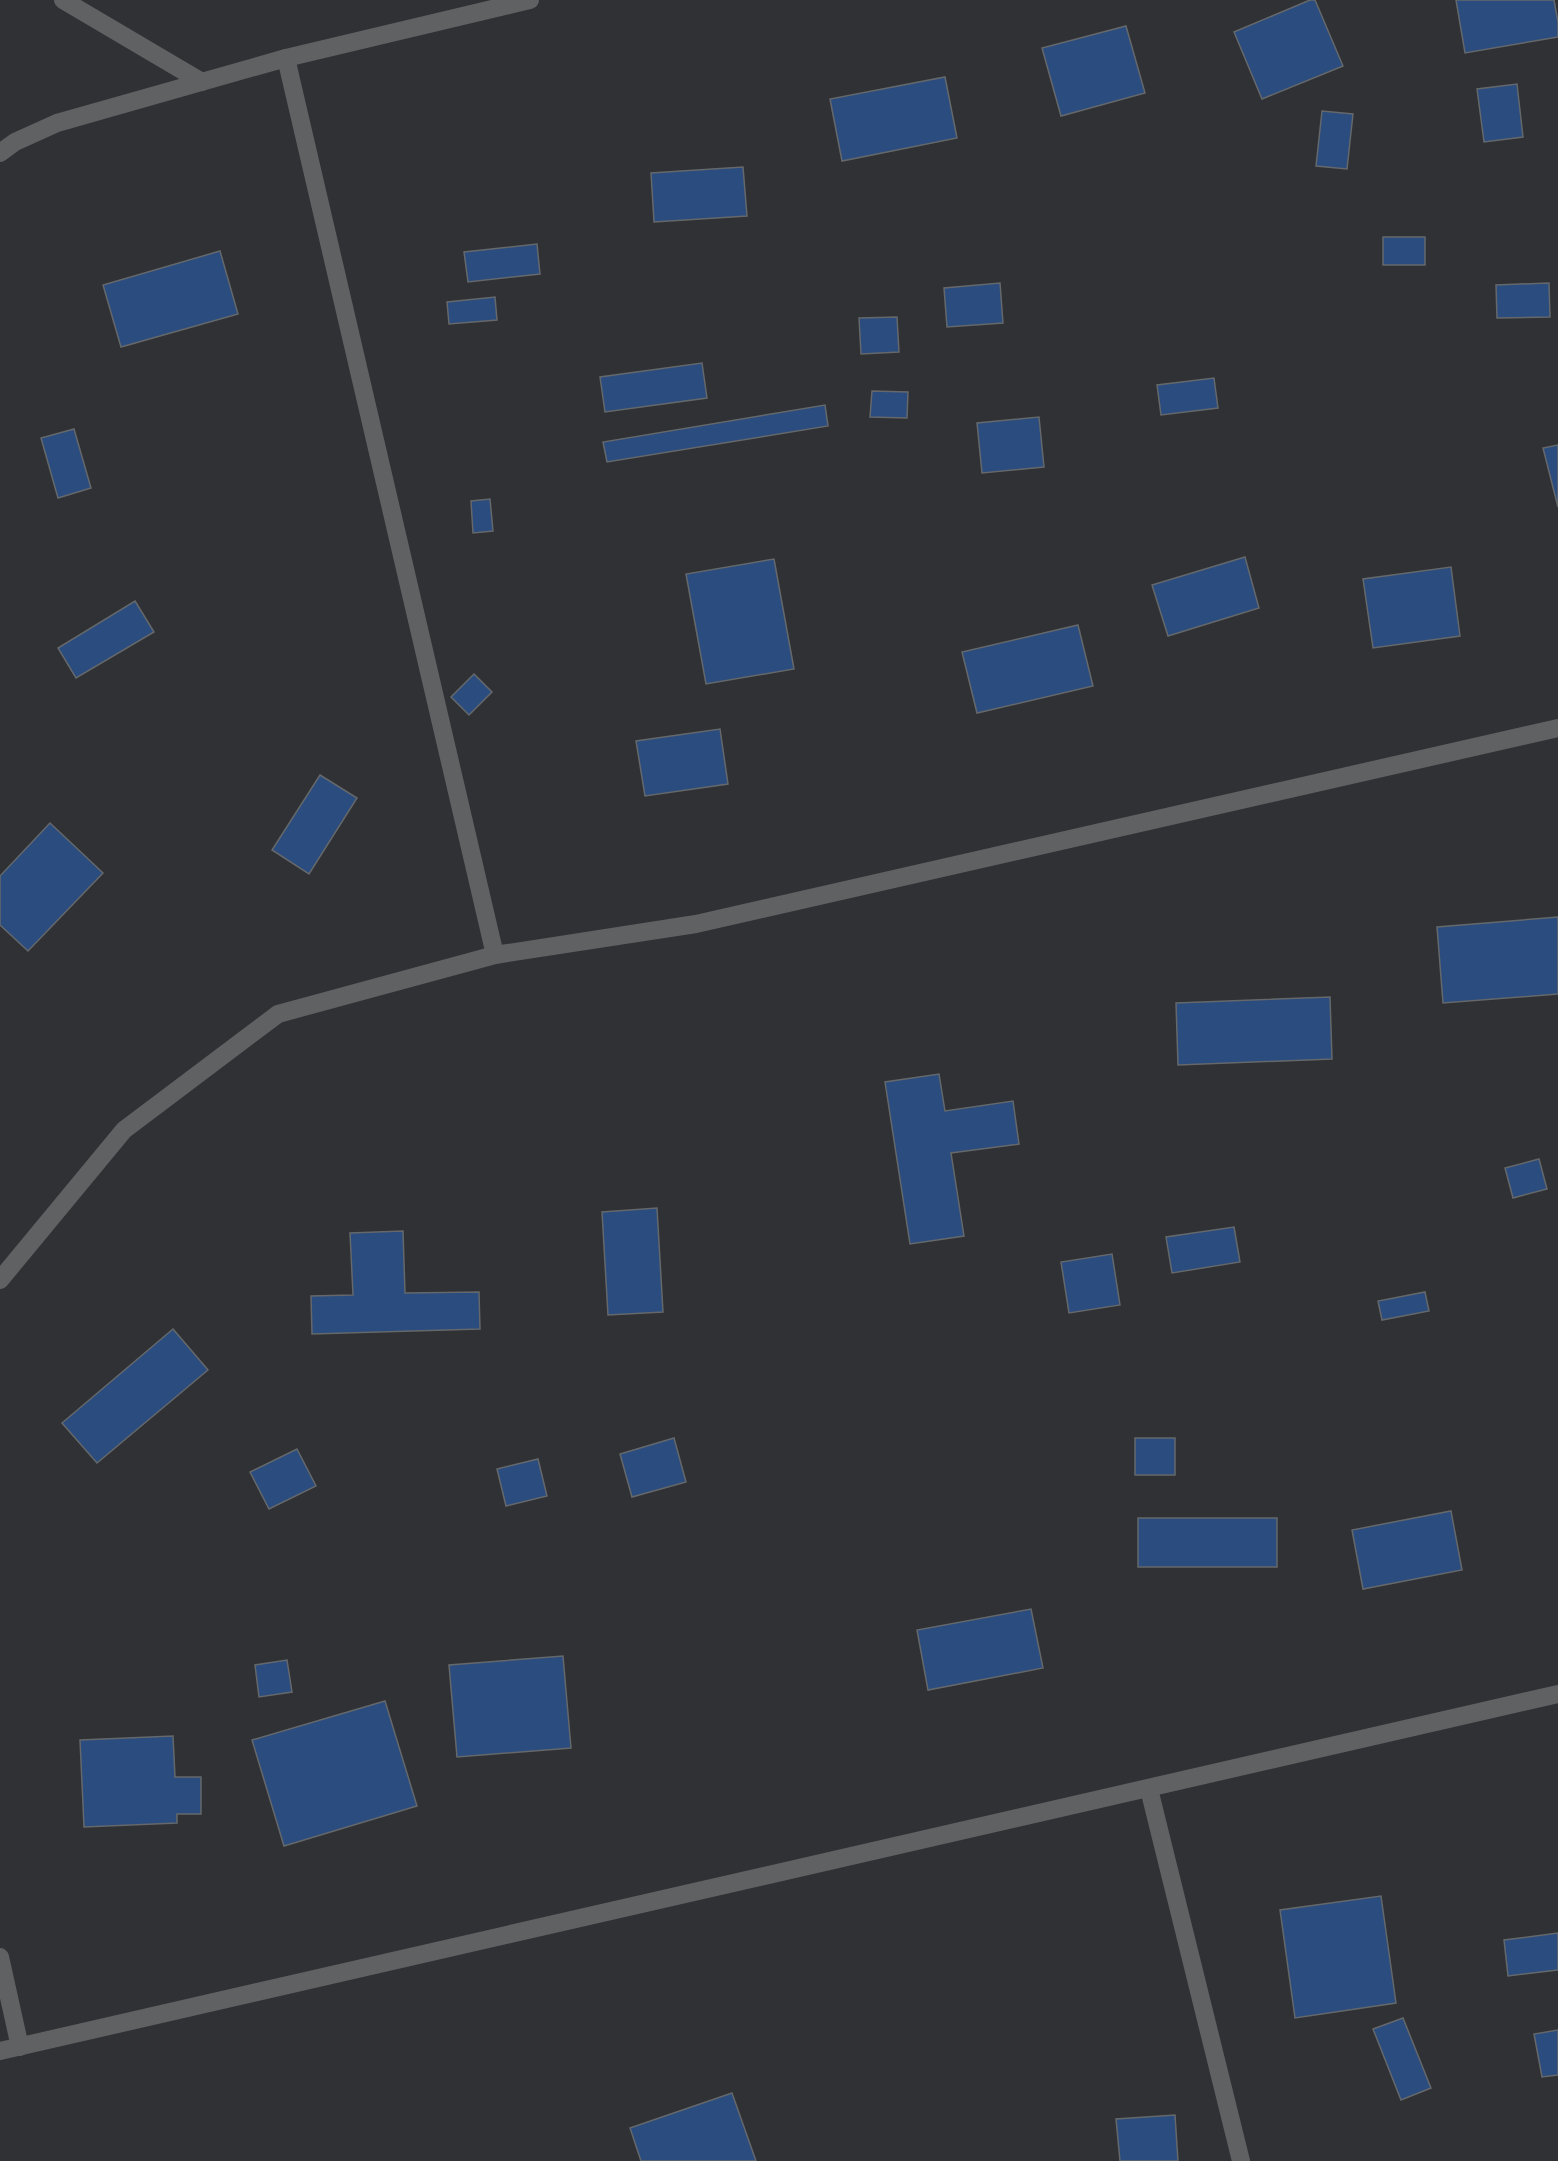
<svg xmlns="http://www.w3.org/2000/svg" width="1558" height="2161" font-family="Lora,serif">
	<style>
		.building { fill: #2a4c7e; stroke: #65686b; stroke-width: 1.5 }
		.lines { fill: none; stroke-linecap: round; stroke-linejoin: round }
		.street { stroke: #606163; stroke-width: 18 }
	</style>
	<rect width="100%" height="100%" fill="#2f3134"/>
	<g class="building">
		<polygon points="1310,0 1315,0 1343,66 1262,99 1234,32"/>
		<polygon points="1456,0 1554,0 1558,22 1558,37 1465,53"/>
		<polygon points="1126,26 1145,93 1061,116 1042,48"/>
		<polygon points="945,77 957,138 842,161 830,99"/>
		<polygon points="1517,84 1523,137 1484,142 1477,89"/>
		<polygon points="1322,111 1353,114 1347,169 1316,166"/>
		<polygon points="743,167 747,216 654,222 651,173"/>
		<rect x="1383" y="237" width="42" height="28"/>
		<polygon points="537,244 540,274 468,282 464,252"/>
		<polygon points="220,251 238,314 121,347 103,285"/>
		<polygon points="1000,283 1003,323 947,327 944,288"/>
		<polygon points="1549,283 1550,317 1497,318 1496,285"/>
		<polygon points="495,297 497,320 449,324 447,302"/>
		<polygon points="897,317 899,352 861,354 859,318"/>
		<polygon points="702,363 707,398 605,412 600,377"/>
		<polygon points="1214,378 1218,408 1161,415 1157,385"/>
		<polygon points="872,391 908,392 907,418 870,417"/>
		<polygon points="825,405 828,426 607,462 603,442"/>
		<polygon points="1039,417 1044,467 982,473 977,423"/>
		<polygon points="74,429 91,488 58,498 41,438"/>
		<polygon points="1558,445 1558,507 1543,448"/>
		<polygon points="490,499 493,531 473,533 471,501"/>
		<polygon points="1245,557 1259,608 1168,636 1152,585"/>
		<polygon points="774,559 794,669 706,684 686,574"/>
		<polygon points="1451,567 1460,636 1373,648 1363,579"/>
		<polygon points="135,601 154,632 76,678 58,648"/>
		<polygon points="1078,625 1093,686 977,713 962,652"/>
		<polygon points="474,674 492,692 469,715 451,697"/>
		<polygon points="720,729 728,784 645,796 636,741"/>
		<polygon points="320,775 357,798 309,874 272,850"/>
		<polygon points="50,823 103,873 28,951 0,925 0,876"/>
		<polygon points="1558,917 1558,994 1443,1003 1437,927"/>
		<polygon points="1330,997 1332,1059 1178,1065 1176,1003"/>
		<polygon points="939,1074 945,1111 1013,1101 1019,1144 951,1153 964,1236 910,1244 885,1082"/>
		<polygon points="1539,1159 1547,1189 1513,1198 1505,1168"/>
		<polygon points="657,1208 663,1312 608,1315 602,1212"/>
		<polygon points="1234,1227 1240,1262 1172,1273 1166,1237"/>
		<polygon points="403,1231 405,1293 479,1292 480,1329 312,1334 311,1296 353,1295 350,1233"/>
		<polygon points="1112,1254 1120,1305 1069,1313 1061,1262"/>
		<polygon points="1425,1292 1429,1311 1382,1320 1378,1301"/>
		<polygon points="173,1329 208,1370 97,1463 62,1423"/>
		<polygon points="674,1438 686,1482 632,1497 620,1454"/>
		<rect x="1135" y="1438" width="40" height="37"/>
		<polygon points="297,1449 316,1486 269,1509 250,1472"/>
		<polygon points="538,1459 547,1496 506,1506 497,1469"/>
		<polygon points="1451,1511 1462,1570 1363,1589 1352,1530"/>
		<rect x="1138" y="1518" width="139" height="49"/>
		<polygon points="1031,1609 1043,1668 928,1690 917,1630"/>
		<polygon points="563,1656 571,1748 457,1757 449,1665"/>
		<polygon points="287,1660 292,1692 259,1697 255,1665"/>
		<polygon points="385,1701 417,1806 284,1846 252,1740"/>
		<polygon points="173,1736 175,1777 201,1777 201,1814 177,1814 177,1823 84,1827 80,1740"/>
		<polygon points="1381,1896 1396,2003 1295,2018 1280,1910"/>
		<polygon points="1558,1933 1558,1970 1508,1976 1504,1940"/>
		<polygon points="1403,2018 1431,2088 1401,2100 1373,2029"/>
		<polygon points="1558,2030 1558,2075 1542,2077 1534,2034"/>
		<polygon points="732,2093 756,2161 641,2161 630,2128"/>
		<polygon points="1175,2115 1178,2161 1120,2161 1116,2119"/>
	</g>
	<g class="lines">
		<g class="street">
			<polyline points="63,0 202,82"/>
			<polyline points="286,58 495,955"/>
			<polyline points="0,153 15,142 57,123 286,58 530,0"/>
			<polyline points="0,1280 124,1130 278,1014 495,955 696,924 1558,728"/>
			<polyline points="1149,1789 1241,2161"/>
			<polyline points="0,1957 20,2047"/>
			<polyline points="0,2051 1558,1694"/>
		</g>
	</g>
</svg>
